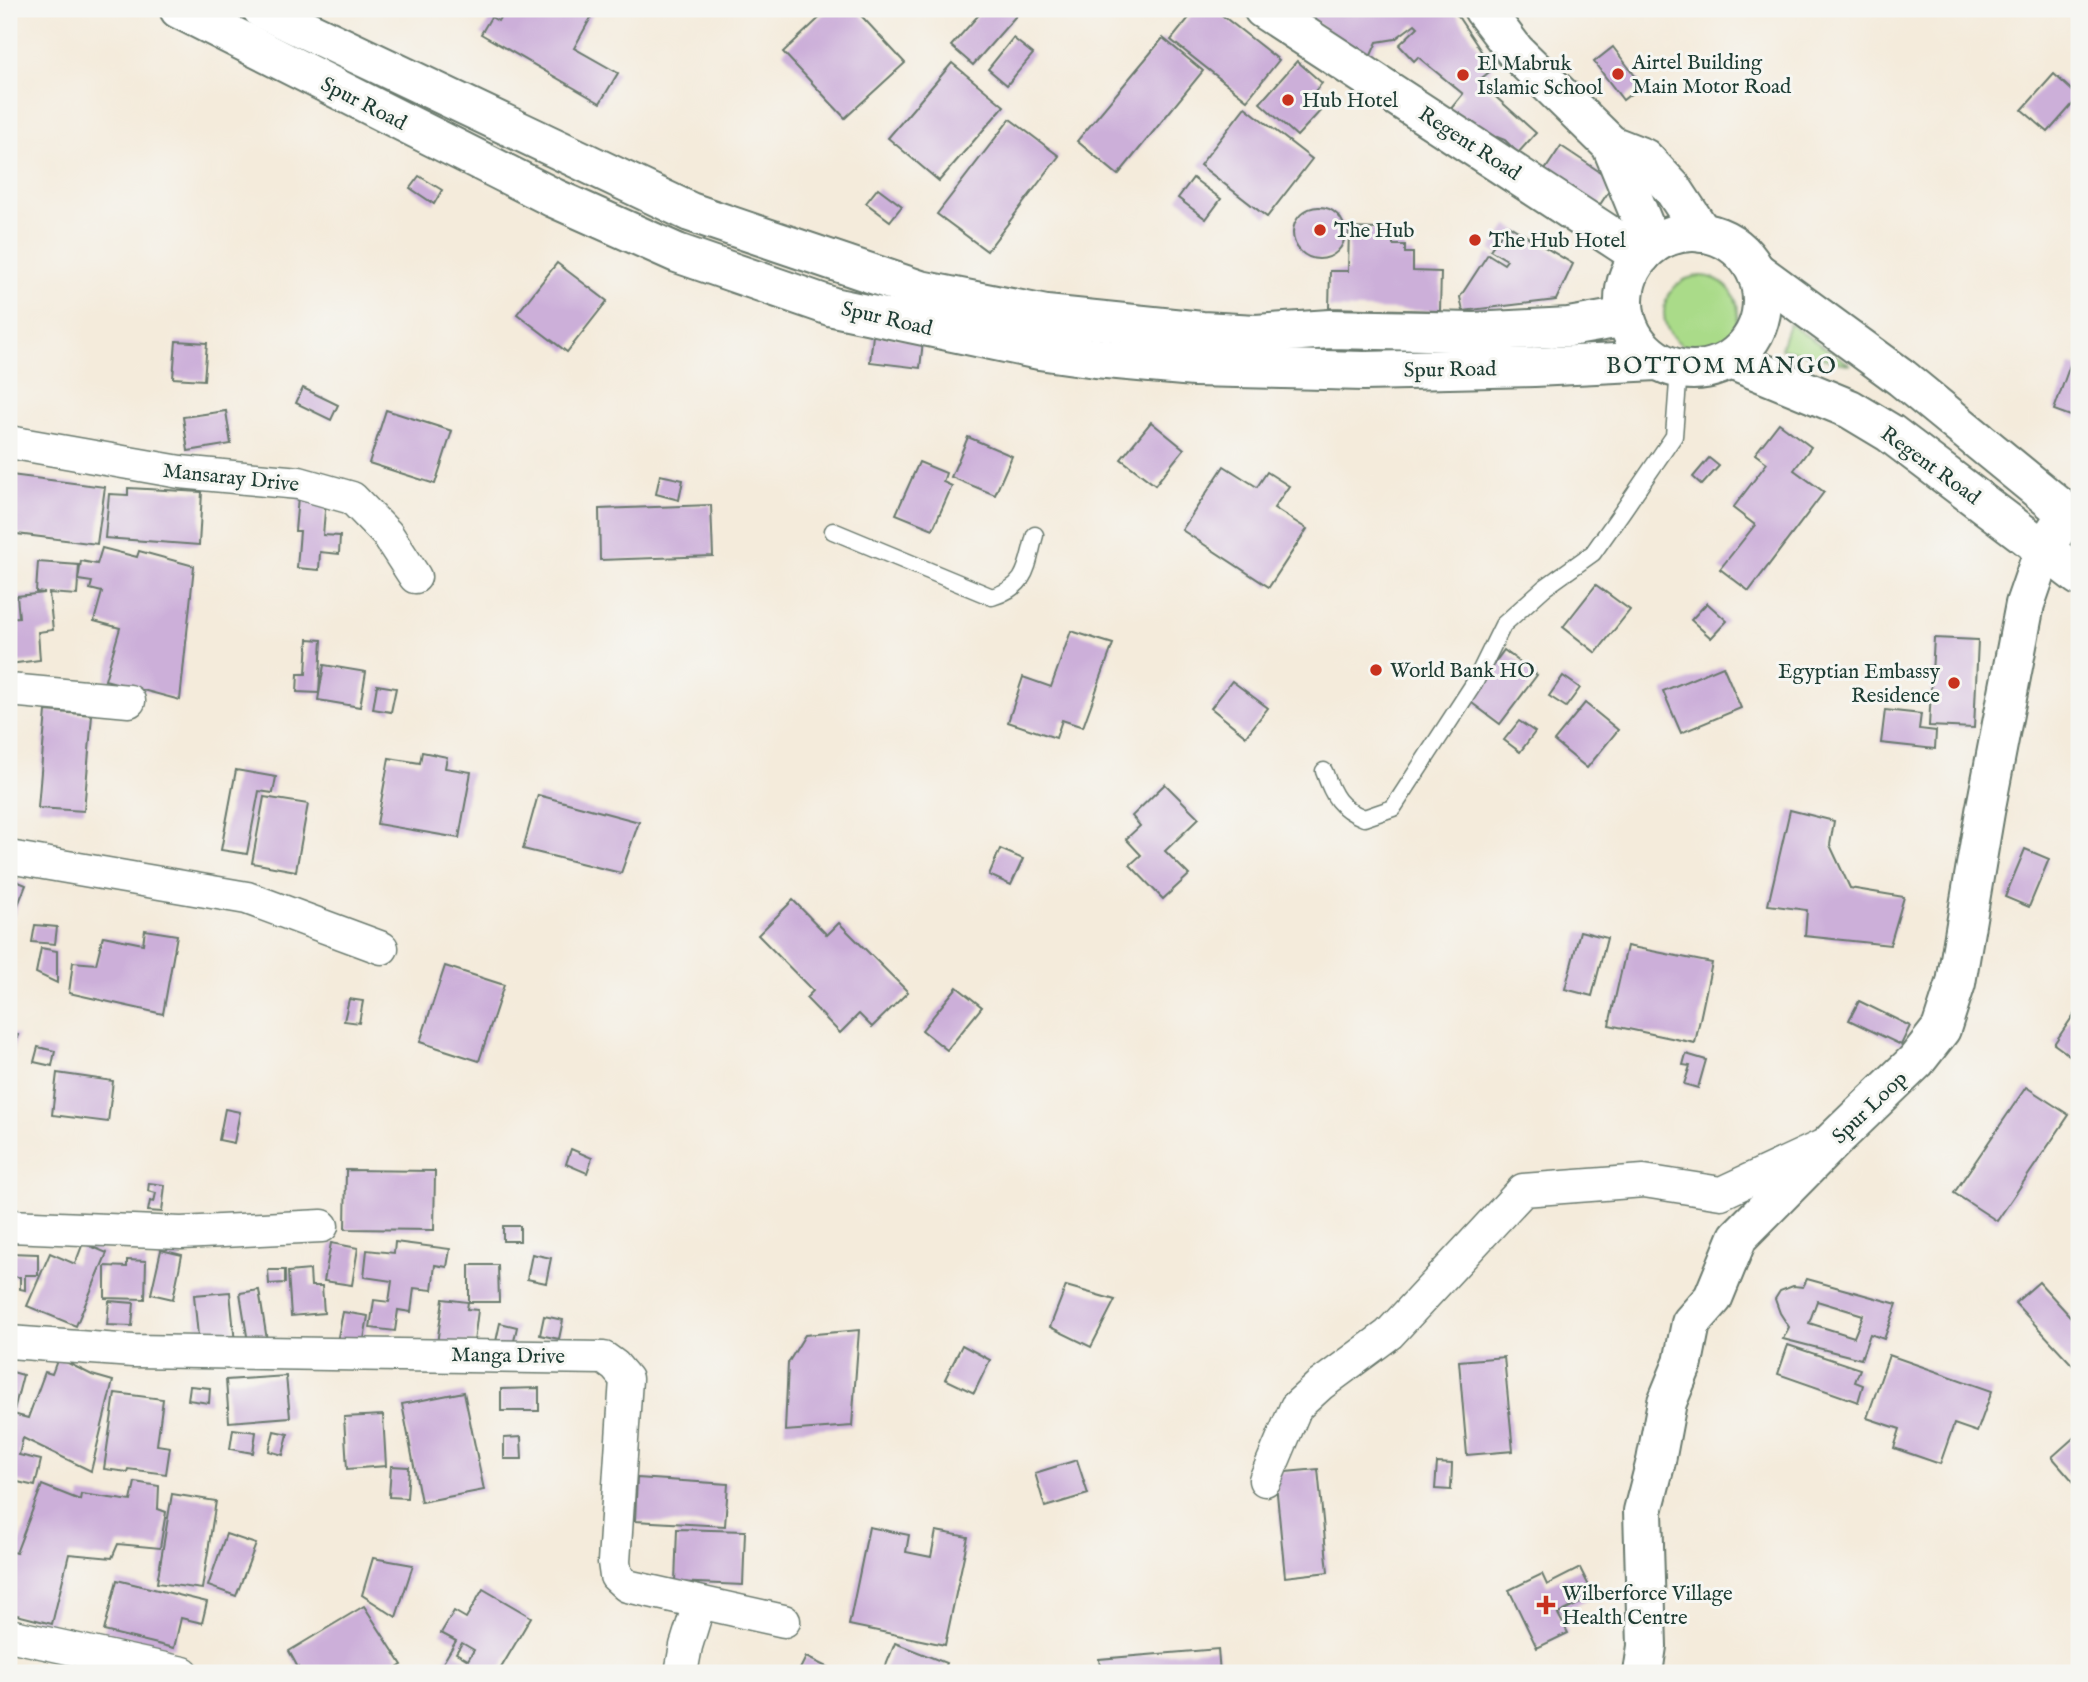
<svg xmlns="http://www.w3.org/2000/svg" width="2088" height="1682" font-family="'IM FELL English',serif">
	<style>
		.green { fill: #aadb89; stroke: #648c5e; stroke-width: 2 }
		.building { fill: #ccafd9; fill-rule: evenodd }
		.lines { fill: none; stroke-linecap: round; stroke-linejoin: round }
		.service-casing { stroke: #6a7a6e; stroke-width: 19 }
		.minor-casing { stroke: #6a7a6e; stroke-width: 35 }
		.tertiary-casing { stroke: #6a7a6e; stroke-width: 42 }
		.secondary-casing { stroke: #6a7a6e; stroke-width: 42 }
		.primary-casing { stroke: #6a7a6e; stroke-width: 42 }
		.service { stroke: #fff; stroke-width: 16 }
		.minor { stroke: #fff; stroke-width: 32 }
		.tertiary { stroke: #fff; stroke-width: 38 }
		.secondary { stroke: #fff; stroke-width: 38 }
		.primary { stroke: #fff; stroke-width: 38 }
		.poi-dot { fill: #c8321e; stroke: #f6f6f2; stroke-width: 2.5 }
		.labels { text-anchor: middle; stroke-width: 6; stroke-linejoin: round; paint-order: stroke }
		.poi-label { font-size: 21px; fill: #1f3d34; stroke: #f6f6f2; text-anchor: start }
		.street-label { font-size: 21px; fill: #1f3d34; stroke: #f6f6f2 }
		.neighbourhood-label { font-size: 23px; letter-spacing: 2px; fill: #1f3d34; stroke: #f6f6f2 }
	</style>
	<rect width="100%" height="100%" fill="#f6f6f2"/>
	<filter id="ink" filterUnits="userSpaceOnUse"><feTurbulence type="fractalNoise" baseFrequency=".0143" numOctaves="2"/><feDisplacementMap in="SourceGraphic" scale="14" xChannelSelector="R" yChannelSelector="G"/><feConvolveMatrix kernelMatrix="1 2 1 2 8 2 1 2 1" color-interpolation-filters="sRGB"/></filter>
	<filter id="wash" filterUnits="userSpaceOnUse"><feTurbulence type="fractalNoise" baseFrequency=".00686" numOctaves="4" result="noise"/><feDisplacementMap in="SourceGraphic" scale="28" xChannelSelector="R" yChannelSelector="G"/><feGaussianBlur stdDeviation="1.57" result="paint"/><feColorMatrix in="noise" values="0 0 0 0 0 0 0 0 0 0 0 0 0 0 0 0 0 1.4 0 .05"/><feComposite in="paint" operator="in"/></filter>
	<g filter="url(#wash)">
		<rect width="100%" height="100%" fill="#f4ebdb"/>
		<g class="green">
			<circle cx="1701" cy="313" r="37"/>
			<polygon points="1789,324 1851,365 1781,348"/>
		</g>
		<g id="blocks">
			<g class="building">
				<polygon points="505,9 588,9 594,12 574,48 618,73 600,103 481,34 491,17 498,21"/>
				<polygon points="829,9 855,9 905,63 845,118 783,52"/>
				<polygon points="984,9 1022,9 973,65 951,46"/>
				<polygon points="1196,9 1214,9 1279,60 1247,100 1171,40"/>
				<polygon points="1299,9 1453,9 1493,69 1478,81 1536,133 1518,153 1505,140 1497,137 1490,146 1445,116 1463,94 1418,57 1414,61 1399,45 1418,27 1415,24 1395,39 1377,42 1368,62"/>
				<polygon points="1013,38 1033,54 1007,85 988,69"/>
				<polygon points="1163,38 1203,71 1118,175 1077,141"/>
				<polygon points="1613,47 1642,85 1623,100 1594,62"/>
				<polygon points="1297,61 1322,83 1310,97 1323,108 1297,136 1260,103"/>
				<polygon points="952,63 1004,106 939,181 888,138"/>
				<polygon points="2054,74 2079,97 2048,132 2022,110"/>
				<polygon points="1245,107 1312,159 1267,217 1200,165"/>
				<polygon points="1010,119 1059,156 987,251 937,214"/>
				<polygon points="1561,146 1615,182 1599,206 1545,170"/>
				<polygon points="419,176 442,190 434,204 410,188"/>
				<polygon points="1193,178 1221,199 1206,219 1178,198"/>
				<polygon points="878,188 902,206 890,221 866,203"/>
				<circle cx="1319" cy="233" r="26"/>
				<polygon points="1508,225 1573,264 1556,300 1463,311 1460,297 1488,254 1504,264 1507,260 1490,250"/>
				<polygon points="1349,228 1379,229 1379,241 1393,241 1393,245 1405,245 1405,253 1413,253 1413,271 1441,272 1440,311 1329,308 1330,271 1348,271"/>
				<polygon points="557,263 607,301 567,352 517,314"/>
				<polygon points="873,335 923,341 920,368 870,362"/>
				<polygon points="176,341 207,343 204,380 173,378"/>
				<polygon points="2070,365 2079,369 2079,419 2054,410"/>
				<polygon points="303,388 338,405 331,420 296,403"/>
				<polygon points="386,410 452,431 435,484 369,463"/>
				<polygon points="226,411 231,444 188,451 183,417"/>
				<polygon points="1151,422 1184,449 1155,485 1121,459"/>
				<polygon points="1779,423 1811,447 1794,470 1824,492 1749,591 1720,569 1755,525 1733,508 1767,463 1755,454"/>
				<polygon points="968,437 1012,456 995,495 951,477"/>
				<polygon points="1709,458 1719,466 1702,485 1693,477"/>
				<polygon points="919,462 946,473 943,482 952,486 933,529 896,514"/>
				<polygon points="1224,466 1257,487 1267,472 1289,486 1274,508 1307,529 1269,587 1182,530"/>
				<polygon points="11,475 105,487 97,544 9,533"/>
				<polygon points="660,475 683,480 679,500 656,494"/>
				<polygon points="128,488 202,492 199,545 105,538 109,494 128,495"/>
				<polygon points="298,497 326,499 323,535 340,536 339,554 320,552 319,570 297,568 300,531 295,531"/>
				<polygon points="711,505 713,556 600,560 599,509"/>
				<polygon points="102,548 137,557 139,551 194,566 180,700 105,680 120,628 94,621 102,592 90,589 92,582 78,580 77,595 49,593 53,630 38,632 40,660 9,664 9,618 19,617 17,596 45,593 36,592 38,562 79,565 78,580 81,561 97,564"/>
				<polygon points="1596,585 1630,610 1596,653 1563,627"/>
				<polygon points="1707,603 1727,621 1711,638 1691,620"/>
				<polygon points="1071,631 1113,644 1083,727 1062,720 1056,738 1008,722 1023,677 1051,687"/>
				<polygon points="1934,638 1978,640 1974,728 1929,726"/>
				<polygon points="308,639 322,640 319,693 297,692 298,674 306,674"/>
				<polygon points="1504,650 1537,675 1500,724 1468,700"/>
				<polygon points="324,665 366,672 360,707 318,700"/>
				<polygon points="1723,666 1741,708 1681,733 1663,691"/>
				<polygon points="1563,676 1580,688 1566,707 1549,696"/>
				<polygon points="1232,681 1268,708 1246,736 1211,708"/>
				<polygon points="377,685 396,688 391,712 373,709"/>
				<polygon points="1585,703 1618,730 1587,768 1554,741"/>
				<polygon points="1885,710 1921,714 1919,729 1936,731 1935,749 1881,743"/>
				<polygon points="46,711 92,715 84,811 38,808"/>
				<polygon points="1519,721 1535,732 1520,752 1504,740"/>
				<polygon points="422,752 447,757 445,768 471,772 459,838 377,824 389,758 420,763"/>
				<polygon points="236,770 276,777 273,793 259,791 247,854 221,850"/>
				<polygon points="1165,784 1199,818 1165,851 1189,875 1163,899 1130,865 1141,855 1126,839 1140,826 1132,816"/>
				<polygon points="538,795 639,822 621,873 523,849"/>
				<polygon points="264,797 308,804 296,871 252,863"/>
				<polygon points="1790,810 1834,821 1830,845 1850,888 1904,897 1890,945 1805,936 1807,910 1768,905"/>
				<polygon points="1000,849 1023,859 1011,885 989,875"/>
				<polygon points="2025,849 2049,859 2029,907 2005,897"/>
				<polygon points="9,878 26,885 9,927"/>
				<polygon points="793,900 827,935 839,923 908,992 872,1027 859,1014 840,1033 806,998 813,991 758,935"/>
				<polygon points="35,925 57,927 55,944 32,942"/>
				<polygon points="145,930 177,935 163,1014 69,993 73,962 96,964 103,936 143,944"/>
				<polygon points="1580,931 1607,938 1592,996 1565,989"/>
				<polygon points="1627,946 1712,963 1695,1043 1609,1025"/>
				<polygon points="41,948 57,951 57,983 36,973"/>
				<polygon points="445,966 504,985 479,1061 420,1042"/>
				<polygon points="957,987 982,1007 947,1050 922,1030"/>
				<polygon points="349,999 363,1001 359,1023 344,1021"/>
				<polygon points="1859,1001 1910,1026 1901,1045 1849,1020"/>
				<polygon points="2079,1007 2079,1062 2054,1044"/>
				<polygon points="9,1032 18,1035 9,1061"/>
				<polygon points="38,1047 55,1051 52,1066 34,1062"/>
				<polygon points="1686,1054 1706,1060 1698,1088 1684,1084 1690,1066 1683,1065"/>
				<polygon points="57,1073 113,1081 108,1122 52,1115"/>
				<polygon points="2026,1087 2069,1115 1997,1221 1954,1193"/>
				<polygon points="225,1109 240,1112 234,1143 219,1140"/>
				<polygon points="571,1149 592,1158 587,1173 566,1164"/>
				<polygon points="346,1170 435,1171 434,1230 345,1229"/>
				<polygon points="149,1183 165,1185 162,1212 148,1211 150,1201 154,1202 156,1193 148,1191"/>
				<rect x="503" y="1226" width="17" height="15"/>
				<polygon points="395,1242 450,1249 447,1267 435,1265 432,1290 414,1288 411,1312 398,1310 395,1331 370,1328 374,1300 389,1302 392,1281 364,1277 367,1250 394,1253"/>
				<polygon points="83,1243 107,1253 76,1326 27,1306 50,1253 75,1264"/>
				<polygon points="331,1243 358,1248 352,1285 324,1281"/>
				<polygon points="161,1250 182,1255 173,1299 151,1294"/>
				<polygon points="9,1253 38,1254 38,1275 25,1275 25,1290 20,1289 20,1277 9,1277"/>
				<polygon points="532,1254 551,1258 546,1283 527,1279"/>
				<polygon points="127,1260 146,1261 145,1299 105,1298 105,1266 127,1267"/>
				<polygon points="469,1265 498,1265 499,1302 469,1302"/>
				<polygon points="268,1270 285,1270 285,1283 269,1284"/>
				<polygon points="310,1270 311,1286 322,1286 324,1313 291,1316 288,1272"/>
				<path d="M1807 1279 1897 1304 1884 1339 1870 1334 1861 1359 1783 1339 1789 1327 1780 1313 1775 1299 1780 1291 1793 1286 1803 1287ZM1817 1301 1863 1315 1854 1337 1809 1323Z"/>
				<polygon points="2039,1282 2079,1326 2079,1372 2015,1303"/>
				<polygon points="1066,1286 1115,1300 1091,1347 1050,1327"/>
				<polygon points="259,1290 267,1340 248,1342 240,1293"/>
				<polygon points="230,1292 235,1343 199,1346 194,1295"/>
				<polygon points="443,1299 468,1302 467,1309 478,1310 474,1342 437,1344"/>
				<polygon points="109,1301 134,1303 132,1326 107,1325"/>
				<polygon points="343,1312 368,1316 362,1351 336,1347"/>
				<polygon points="544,1316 563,1320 559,1339 540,1335"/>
				<polygon points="500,1323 517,1327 512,1350 495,1346"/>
				<polygon points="859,1330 852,1426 785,1431 788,1363 805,1335"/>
				<polygon points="962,1345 990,1360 974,1393 945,1379"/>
				<polygon points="1788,1345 1860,1369 1855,1382 1863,1385 1858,1402 1778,1374"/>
				<polygon points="1889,1355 1992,1391 1977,1432 1954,1424 1940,1464 1894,1448 1900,1429 1867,1418"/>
				<polygon points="1504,1357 1513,1451 1467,1455 1459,1361"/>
				<polygon points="58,1358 92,1375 113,1381 91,1471 23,1438 19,1455 41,1460 35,1486 9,1480 9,1371 23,1375 13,1414 28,1418 45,1372 52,1374"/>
				<polygon points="286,1376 290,1417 229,1422 226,1380"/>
				<polygon points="190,1386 210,1388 209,1403 188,1400"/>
				<polygon points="539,1388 539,1411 501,1411 501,1389"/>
				<polygon points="464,1392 484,1490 421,1502 402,1404"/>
				<polygon points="115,1393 163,1399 157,1445 170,1447 166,1474 128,1469 127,1472 104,1469"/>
				<polygon points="383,1415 386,1466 347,1469 344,1417"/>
				<polygon points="233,1429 256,1432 253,1453 230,1449"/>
				<polygon points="274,1431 288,1434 283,1455 269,1451"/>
				<polygon points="2079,1433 2079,1488 2052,1457"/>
				<polygon points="521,1437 522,1459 504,1459 504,1438"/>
				<polygon points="1077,1460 1088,1494 1045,1507 1035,1473"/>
				<polygon points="1437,1463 1452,1464 1451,1490 1435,1489"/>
				<polygon points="391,1466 409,1467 407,1498 389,1497"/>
				<polygon points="1318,1469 1328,1572 1285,1577 1275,1473"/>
				<polygon points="637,1478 728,1484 725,1526 635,1521"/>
				<polygon points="135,1482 159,1486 158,1509 166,1512 160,1548 118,1544 112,1558 69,1554 52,1624 9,1613 9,1551 16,1553 42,1485 80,1500 81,1494 131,1501"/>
				<polygon points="172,1494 216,1501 202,1589 157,1583"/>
				<polygon points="869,1527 909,1535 906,1552 931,1557 936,1531 968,1537 945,1645 849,1625"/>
				<polygon points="677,1529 745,1531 743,1585 675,1582"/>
				<polygon points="226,1534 256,1544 236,1596 208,1586"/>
				<polygon points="373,1558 413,1565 396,1617 362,1595"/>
				<polygon points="1580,1568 1594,1596 1558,1614 1568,1633 1537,1648 1509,1590 1542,1574 1547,1585"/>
				<polygon points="117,1580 207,1602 202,1623 181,1618 174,1648 104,1631"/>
				<path d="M483 1589 531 1617 498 1673H437L456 1641 441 1633 454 1611 466 1618ZM462 1643 474 1650 468 1660 456 1653Z"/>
				<polygon points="364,1606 402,1665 388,1673 301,1673 289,1651"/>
				<polygon points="895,1643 946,1663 942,1673 883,1673"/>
				<polygon points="1218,1649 1220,1673 1101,1673 1099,1659"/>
				<polygon points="806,1657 839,1673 798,1673"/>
			</g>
		</g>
	</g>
	<g filter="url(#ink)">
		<use href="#blocks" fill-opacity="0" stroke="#6a7a6e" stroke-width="2"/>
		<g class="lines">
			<defs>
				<g id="service">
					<path d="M833 531 992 597C1028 586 1026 568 1035 535"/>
					<path d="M1324 771C1333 796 1339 808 1364 818L1393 808 1475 682 1503 625 1544 588 1593 553 1622 512 1674 436 1679 369"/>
				</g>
				<g id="minor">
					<polyline points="9,442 180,472 299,483 352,498 387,534 415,577"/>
					<polyline points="9,690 129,701"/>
					<polyline points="9,857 247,898 382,948"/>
					<polyline points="9,1226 181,1233 322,1226"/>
					<polyline points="9,1342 133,1351 604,1358 615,1366 626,1379 614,1562 616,1576 627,1586 784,1621"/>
					<polyline points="1265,1480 1296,1407 1320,1385 1389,1334 1523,1190 1644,1181 1721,1193 1822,1146"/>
					<polyline points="9,1635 183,1673"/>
					<polyline points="681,1673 686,1646 699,1604"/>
				</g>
				<g id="tertiary">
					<polyline points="1263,9 1641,256"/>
					<polyline points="1643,1673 1647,1646 1643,1511 1656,1461 1667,1402 1683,1363 1691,1323 1713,1298 1738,1237 1833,1141 1916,1061 1941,1029 1956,983 1985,812 2025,604 2044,549 2067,513"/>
				</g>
				<g id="secondary">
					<polyline points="1483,9 1515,51 1611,145 1652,245"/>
					<polyline points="1611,145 1644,158 1673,189 1702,233"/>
				</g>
				<g id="primary">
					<polyline points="179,9 554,198 677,253 833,307 1039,350 1096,358 1194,367 1364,371 1534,367 1657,361"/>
					<polyline points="262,9 690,212 920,290 1046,315 1202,331 1256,334 1330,329 1474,332 1569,327 1626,317"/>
					<circle cx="1693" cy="301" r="69"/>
					<polyline points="1756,271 1902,378 2079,523"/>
					<polyline points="1731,360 1850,409 1890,433 2079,576"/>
				</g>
			</defs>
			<use href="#service" class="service-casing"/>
			<use href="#minor" class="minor-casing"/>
			<use href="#tertiary" class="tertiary-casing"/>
			<use href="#secondary" class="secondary-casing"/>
			<use href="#primary" class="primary-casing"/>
			<use href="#service" class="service"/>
			<use href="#minor" class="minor"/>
			<use href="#tertiary" class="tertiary"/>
			<use href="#secondary" class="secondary"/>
			<use href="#primary" class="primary"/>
		</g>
	</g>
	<g class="poi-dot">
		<circle cx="1618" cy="74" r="7"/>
		<circle cx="1463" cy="75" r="7"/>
		<circle cx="1288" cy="100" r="7"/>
		<circle cx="1320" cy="230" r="7"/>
		<circle cx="1475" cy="240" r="7"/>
		<circle cx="1376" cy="670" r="7"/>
		<circle cx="1954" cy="683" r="7"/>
		<path d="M1542.5 1594.5h7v7h7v7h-7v7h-7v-7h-7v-7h7z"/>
	</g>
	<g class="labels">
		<g class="poi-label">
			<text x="1632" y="69">Airtel Building<tspan x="1632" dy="24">Main Motor Road</tspan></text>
			<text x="1477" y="70">El Mabruk<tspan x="1477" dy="24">Islamic School</tspan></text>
			<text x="1302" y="107">Hub Hotel</text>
			<text x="1334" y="237">The Hub</text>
			<text x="1489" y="247">The Hub Hotel</text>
			<text x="1390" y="677">World Bank HO</text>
			<text x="1940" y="678" text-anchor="end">Egyptian Embassy<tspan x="1940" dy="24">Residence</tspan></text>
			<text x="1562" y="1600">Wilberforce Village<tspan x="1562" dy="24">Health Centre</tspan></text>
		</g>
		<g class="street-label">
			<text transform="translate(364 103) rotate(27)" y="7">Spur Road</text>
			<text transform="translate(1470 143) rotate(33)" y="7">Regent Road</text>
			<text transform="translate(887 318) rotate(13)" y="7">Spur Road</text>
			<text transform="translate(1450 369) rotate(-1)" y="7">Spur Road</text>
			<text transform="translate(1931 465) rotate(36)" y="7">Regent Road</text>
			<text transform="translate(231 477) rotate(6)" y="7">Mansaray Drive</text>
			<text transform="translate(1869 1107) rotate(-44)" y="7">Spur Loop</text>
			<text transform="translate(508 1355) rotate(1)" y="7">Manga Drive</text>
		</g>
		<g class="neighbourhood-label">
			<text x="1722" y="373">BOTTOM MANGO</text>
		</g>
	</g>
	<rect width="2088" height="1682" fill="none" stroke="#f6f6f2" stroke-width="35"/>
</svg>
